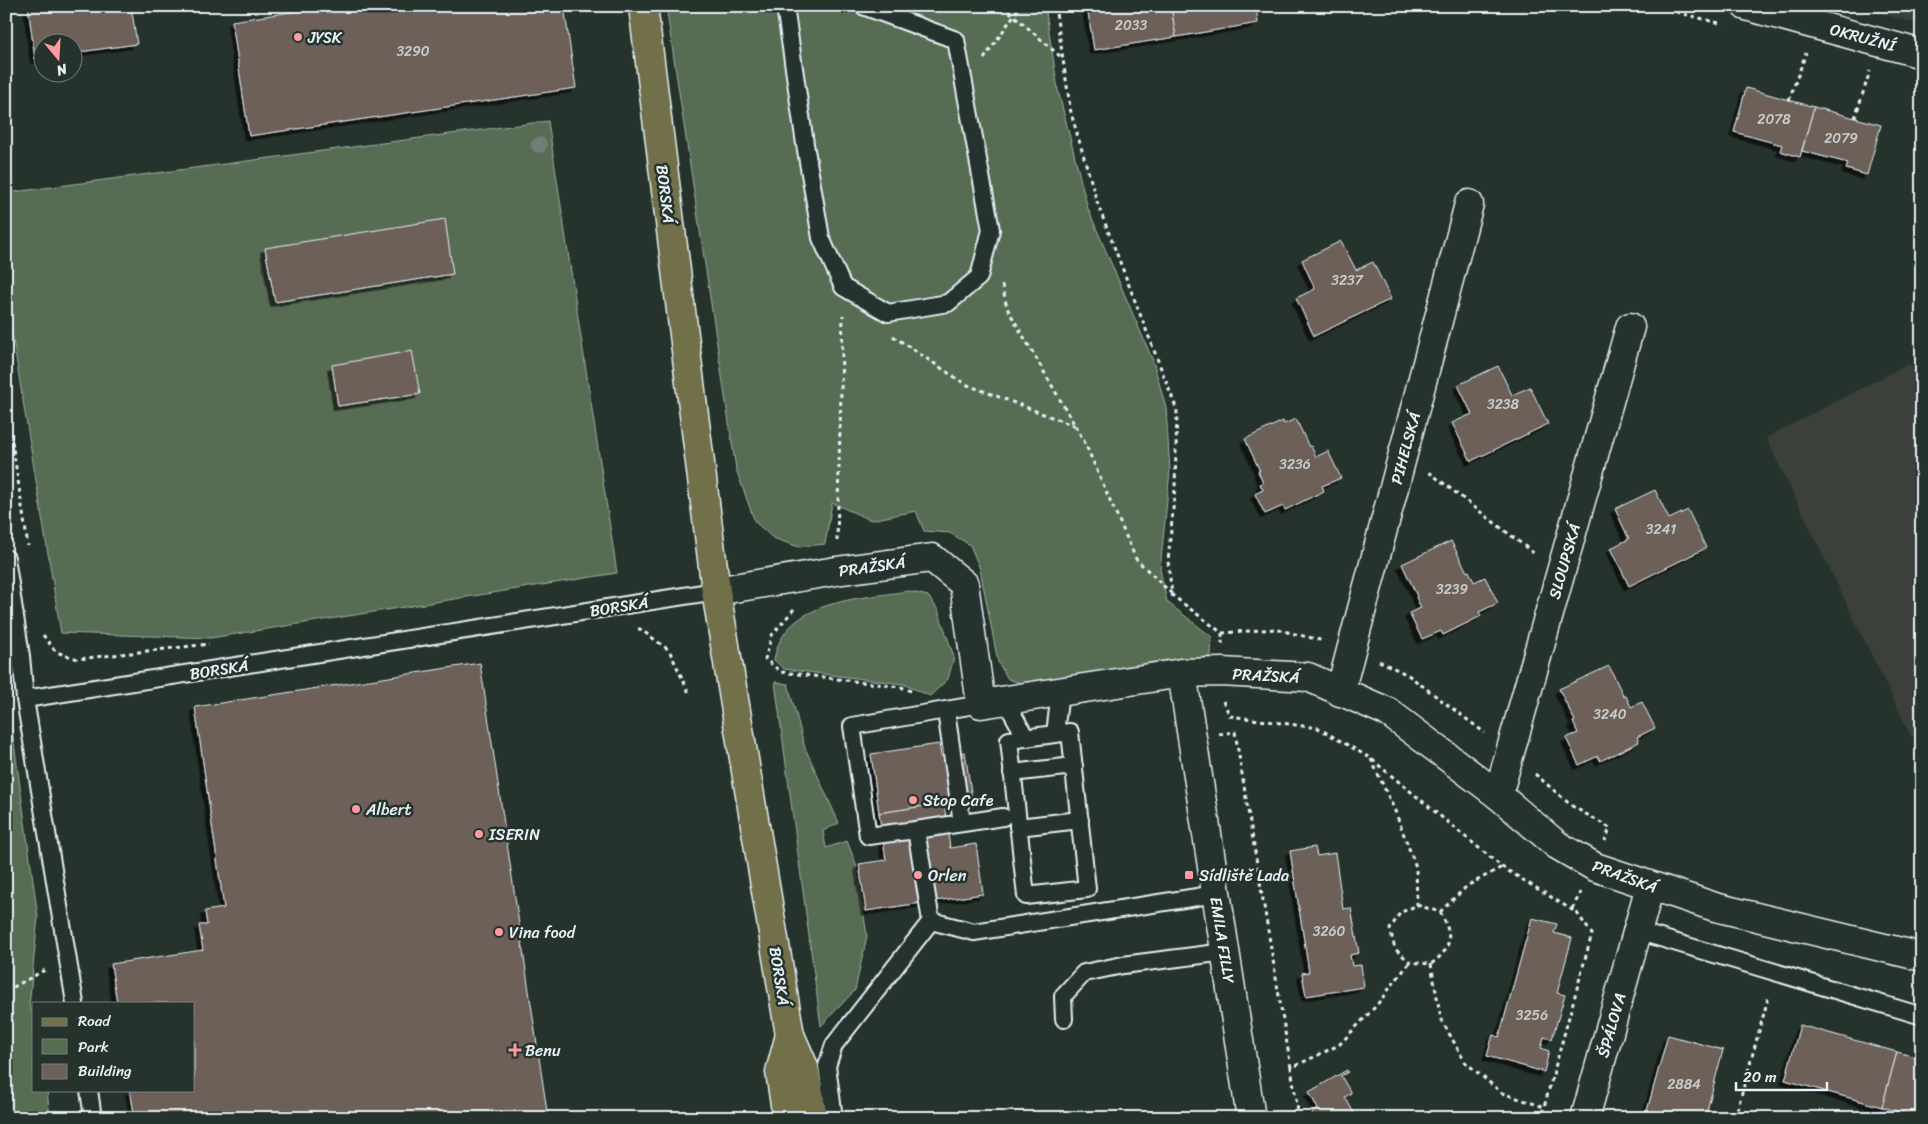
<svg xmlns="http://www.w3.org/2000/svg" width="1928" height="1124" font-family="Sriracha,sans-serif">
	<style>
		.built { fill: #3b403a }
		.green { fill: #566d52; stroke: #9fafa5 }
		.building { fill: #6c6058; stroke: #e8f1f8; filter: url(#shadow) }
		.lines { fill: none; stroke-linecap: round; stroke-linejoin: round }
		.service-casing { stroke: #e8f1f8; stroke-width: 20 }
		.minor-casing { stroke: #e8f1f8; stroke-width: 31 }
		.primary-casing { stroke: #e8f1f8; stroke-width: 31 }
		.path { stroke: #e8f1f8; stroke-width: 3; stroke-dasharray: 4 4; stroke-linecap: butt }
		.service { stroke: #26332d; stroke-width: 16 }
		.minor { stroke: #26332d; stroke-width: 28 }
		.primary { stroke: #71704a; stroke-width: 28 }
		.tree { fill: #717e78 }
		.poi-dot { fill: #ff9aa2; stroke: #26332d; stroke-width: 2 }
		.labels { text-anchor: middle; stroke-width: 5; stroke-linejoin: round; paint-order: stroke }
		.number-label { font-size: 14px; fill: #c9cdd0 }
		.poi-label { font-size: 16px; fill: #e8f1f8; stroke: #26332d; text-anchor: start }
		.street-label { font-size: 16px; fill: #e8f1f8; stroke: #26332d }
	</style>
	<defs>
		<filter id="shadow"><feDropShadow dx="-4.5" dy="4.5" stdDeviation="0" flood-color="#0009"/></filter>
	</defs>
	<rect width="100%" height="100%" fill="#26332d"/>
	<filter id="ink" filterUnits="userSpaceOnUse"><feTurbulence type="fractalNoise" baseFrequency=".02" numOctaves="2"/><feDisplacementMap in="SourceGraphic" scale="10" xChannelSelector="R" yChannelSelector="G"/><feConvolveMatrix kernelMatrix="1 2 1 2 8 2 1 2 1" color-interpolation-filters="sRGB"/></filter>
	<g filter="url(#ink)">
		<g class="built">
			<polygon points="1858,6 1922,6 1922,25 1859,7"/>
			<polygon points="1908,364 1922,368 1922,738 1911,736 1766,438"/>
		</g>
		<g class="green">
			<polygon points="666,6 1045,6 1058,90 1088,209 1153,361 1166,408 1170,471 1160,569 1167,602 1212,637 1211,656 1023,684 1008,679 998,662 980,569 970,545 950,533 924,531 916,511 871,520 832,503 825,544 799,547 773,538 755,522 736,469"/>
			<polygon points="548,121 617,573 211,638 61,633 6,297 6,193"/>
			<path d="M908 591 928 596 938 610 954 657 948 679 930 696 903 684 784 669 774 660C784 599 860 599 908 591Z"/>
			<polygon points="775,682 788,684 805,748 839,823 823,831 826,848 847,841 856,864 867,936 855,990 821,1026"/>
			<polygon points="6,685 38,917 29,1006 34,1017 34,1090 47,1090 50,1118 6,1118"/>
		</g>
		<g class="building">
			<polygon points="28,6 131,6 137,44 72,53 72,42 42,42 42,58 35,59"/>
			<polygon points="331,6 564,6 576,88 249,136 232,21"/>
			<polygon points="1087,6 1171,6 1176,37 1094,50"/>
			<polygon points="1171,6 1256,6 1258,23 1176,37"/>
			<polygon points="1746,88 1814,107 1800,157 1780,151 1782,145 1734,132"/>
			<polygon points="1814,107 1881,125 1867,175 1846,169 1848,163 1802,151"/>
			<polygon points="445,219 453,274 275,302 265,248"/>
			<polygon points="1341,241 1356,270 1373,262 1391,299 1314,336 1296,298 1315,289 1302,260"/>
			<polygon points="412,351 420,394 338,406 332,365"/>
			<polygon points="1498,366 1512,395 1530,387 1548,424 1471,461 1452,423 1472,414 1458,385"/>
			<polygon points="1296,419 1309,447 1311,446 1316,457 1328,451 1341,478 1322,486 1324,491 1285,510 1283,506 1265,514 1255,494 1263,490 1260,484 1263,483 1258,471 1260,471 1245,439 1283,421 1284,424"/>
			<polygon points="1655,490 1669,519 1688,510 1706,548 1629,586 1611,548 1629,539 1615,509"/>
			<polygon points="1451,541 1467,572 1469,571 1474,582 1485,577 1498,603 1479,612 1481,616 1443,635 1441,631 1422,639 1409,613 1421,608 1416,597 1417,596 1402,564"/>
			<polygon points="480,663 548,1118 135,1118 130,1090 194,1090 194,1003 117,1003 111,964 203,950 199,925 207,925 205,911 224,908 195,707"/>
			<polygon points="1609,666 1624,697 1626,696 1631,707 1642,702 1655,728 1637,737 1639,742 1600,761 1598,756 1579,765 1566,738 1578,733 1573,722 1575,721 1559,689"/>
			<polygon points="939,744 941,756 965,752 972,799 879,813 871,754"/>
			<polygon points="944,803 950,848 976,844 983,894 866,911 859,864 886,860 879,813"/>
			<polygon points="1315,847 1317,856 1335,853 1343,909 1351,908 1359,953 1350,955 1352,966 1361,965 1364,987 1306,996 1302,973 1309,972 1290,851"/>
			<polygon points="1532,918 1557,924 1554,933 1572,938 1557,993 1565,995 1552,1039 1544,1037 1541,1048 1549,1051 1544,1072 1487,1056 1493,1035 1499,1037"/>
			<polygon points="1800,1025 1897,1052 1882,1107 1785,1080"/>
			<polygon points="1668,1035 1723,1050 1705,1118 1645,1118"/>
			<polygon points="1897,1052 1922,1059 1922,1118 1882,1107"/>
			<polygon points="1347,1070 1348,1072 1341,1076 1351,1093 1345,1097 1355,1115 1350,1118 1314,1118 1312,1113 1318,1109 1309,1092"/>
		</g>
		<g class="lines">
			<defs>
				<g id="service">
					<polyline points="785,6 805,144 821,238 843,287 888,313 948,303 979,277 991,230 956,40 863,6"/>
					<polyline points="6,558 21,656 25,699 75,1003"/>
					<polyline points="25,699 716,591"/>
					<polyline points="1005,700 1026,738"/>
					<polyline points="946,711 962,823"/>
					<polygon points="1070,732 1087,889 1026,896 1009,740"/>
					<polyline points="1055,734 1060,692"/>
					<polyline points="1012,773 1074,766"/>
					<polyline points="1018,827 1080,820"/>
					<polyline points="916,830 1003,817"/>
					<polyline points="931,921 974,932 1216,894"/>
					<polyline points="1637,931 1922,1016"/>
					<polyline points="1064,1019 1063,996 1084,973 1123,965 1225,952"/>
					<polyline points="89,1090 93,1118"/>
					<polyline points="834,1118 827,1066 834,1045 931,921 916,830 868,836 852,726 981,704"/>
				</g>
				<g id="minor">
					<polyline points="1746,6 1922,54"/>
					<polyline points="716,591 836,571 932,558 964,584 981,704 1182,673 1222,672 1308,677 1388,712 1498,795 1557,845 1595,867 1715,907 1922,957"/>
					<polyline points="1182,673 1251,1118"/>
					<polyline points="1340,692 1469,204"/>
					<polyline points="1498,795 1630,327"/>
					<polyline points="1585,1118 1650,886"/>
				</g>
				<g id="primary">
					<polyline points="643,6 716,591 790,1035 804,1067 813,1118"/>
					<polyline points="787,1118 780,1072 790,1035"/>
				</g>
			</defs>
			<use href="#service" class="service-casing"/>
			<use href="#minor" class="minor-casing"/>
			<use href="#primary" class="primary-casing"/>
			<g class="path">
				<polyline points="1003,6 1061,57"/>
				<polyline points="1055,6 1071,113 1098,205 1177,410 1175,489 1168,561 1172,595 1222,633 1222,644"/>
				<polyline points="1653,6 1723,24"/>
				<polyline points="984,59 1020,6"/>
				<polyline points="1789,100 1806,53"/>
				<polyline points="1855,118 1870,71"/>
				<polyline points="1002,285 1007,308 1084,441 1136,559 1172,594"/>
				<polyline points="893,336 965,384 1075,426"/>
				<polyline points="6,402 28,546"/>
				<polyline points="1429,472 1536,555"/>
				<polyline points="837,541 843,315"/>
				<polyline points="794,609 772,635 765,659 781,672 901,687 911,691"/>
				<polyline points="638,629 640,629 669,650 690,695"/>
				<polyline points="1222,633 1275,629 1324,641"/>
				<polyline points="43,635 56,652 78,659 209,644"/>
				<polyline points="1379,661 1408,675 1485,733"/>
				<polyline points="1223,701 1230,716 1318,728 1370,758 1502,867 1577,913 1592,934 1541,1118"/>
				<polyline points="1219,734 1235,732 1291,1068"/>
				<polyline points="1371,759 1395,811 1416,867 1417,905"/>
				<polyline points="1535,774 1572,806 1610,828 1605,841"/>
				<path d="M1417 905 1440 912C1453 935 1453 948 1431 964L1410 962 1395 949 1390 929 1400 913Z"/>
				<polyline points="1572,909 1581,892"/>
				<polyline points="1440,912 1467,886 1502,867"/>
				<polyline points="1431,964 1441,1019 1465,1062 1502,1093 1544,1107"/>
				<polyline points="6,991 45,970"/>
				<polyline points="1299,1118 1291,1068 1339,1045 1376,1006 1410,962"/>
				<polyline points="1735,1118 1769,995"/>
			</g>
			<use href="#service" class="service"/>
			<use href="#minor" class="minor"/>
			<use href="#primary" class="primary"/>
		</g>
		<circle class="tree" cx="539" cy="145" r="8"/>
	</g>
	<g class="poi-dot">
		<circle cx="298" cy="37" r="5"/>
		<circle cx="913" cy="800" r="5"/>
		<circle cx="356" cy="809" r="5"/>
		<circle cx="479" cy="834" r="5"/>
		<circle cx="918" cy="875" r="5"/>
		<rect x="1184" y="870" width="10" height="10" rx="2.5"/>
		<circle cx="499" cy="932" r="5"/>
		<path d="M512.5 1042.5h5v5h5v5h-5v5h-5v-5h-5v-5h5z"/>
	</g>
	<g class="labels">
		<g class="number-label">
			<text x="1131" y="30">2033</text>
			<text x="413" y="56">3290</text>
			<text x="1774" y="124">2078</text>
			<text x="1841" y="143">2079</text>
			<text x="1347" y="285">3237</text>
			<text x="1503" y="409">3238</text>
			<text x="1295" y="469">3236</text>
			<text x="1661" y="534">3241</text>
			<text x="1452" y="594">3239</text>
			<text x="1610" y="719">3240</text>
			<text x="1329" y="936">3260</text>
			<text x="1532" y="1020">3256</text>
			<text x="1684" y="1089">2884</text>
		</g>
		<g class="poi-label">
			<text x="308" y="43">JYSK</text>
			<text x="923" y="806">Stop Cafe</text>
			<text x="366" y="815">Albert</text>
			<text x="489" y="840">ISERIN</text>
			<text x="928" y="881">Orlen</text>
			<text x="1199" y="881">Sídliště Lada</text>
			<text x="509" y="938">Vina food</text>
			<text x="525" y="1056">Benu</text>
		</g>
		<g class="street-label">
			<text transform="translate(1863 37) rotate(15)" y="6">OKRUŽNÍ</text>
			<text transform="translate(666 194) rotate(83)" y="6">BORSKÁ</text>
			<text transform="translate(1405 448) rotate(-75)" y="6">PIHELSKÁ</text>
			<text transform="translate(1564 561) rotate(-74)" y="6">SLOUPSKÁ</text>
			<text transform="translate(872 566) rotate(-8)" y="6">PRAŽSKÁ</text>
			<text transform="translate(619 606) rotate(-9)" y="6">BORSKÁ</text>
			<text transform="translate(219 669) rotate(-9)" y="6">BORSKÁ</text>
			<text transform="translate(1266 675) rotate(3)" y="6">PRAŽSKÁ</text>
			<text transform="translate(1625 876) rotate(20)" y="6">PRAŽSKÁ</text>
			<text transform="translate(1223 940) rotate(81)" y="6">EMILA FILLY</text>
			<text transform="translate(780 976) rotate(81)" y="6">BORSKÁ</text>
			<text transform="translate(1611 1025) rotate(-74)" y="6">ŠPÁLOVA</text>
		</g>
	</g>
	<rect width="1928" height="1124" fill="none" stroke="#26332d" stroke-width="25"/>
	<rect x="12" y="12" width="1903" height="1099" fill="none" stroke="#e8f1f8" stroke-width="2" filter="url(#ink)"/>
	<rect x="32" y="1002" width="162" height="90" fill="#26332d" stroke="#747f7e"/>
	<rect x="42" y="1018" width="25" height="8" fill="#71704a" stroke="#747f7e"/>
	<text x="78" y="1026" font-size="15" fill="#e8f1f8">Road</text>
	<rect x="42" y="1039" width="25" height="15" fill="#566d52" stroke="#747f7e"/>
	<text x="78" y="1052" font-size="15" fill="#e8f1f8">Park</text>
	<rect x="42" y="1064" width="25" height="15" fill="#6c6058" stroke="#747f7e"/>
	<text x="78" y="1076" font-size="15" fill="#e8f1f8">Building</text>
	<g transform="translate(58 58) rotate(162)"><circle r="24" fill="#26332d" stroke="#747f7e"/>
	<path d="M0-4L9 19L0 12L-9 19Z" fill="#ff9aa2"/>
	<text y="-8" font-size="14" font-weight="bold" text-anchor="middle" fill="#e8f1f8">N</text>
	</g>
	<path d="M1736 1082v8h91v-8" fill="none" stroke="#e8f1f8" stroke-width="2.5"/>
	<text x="1743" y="1082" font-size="15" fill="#e8f1f8" stroke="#26332d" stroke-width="4" paint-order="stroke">20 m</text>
</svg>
